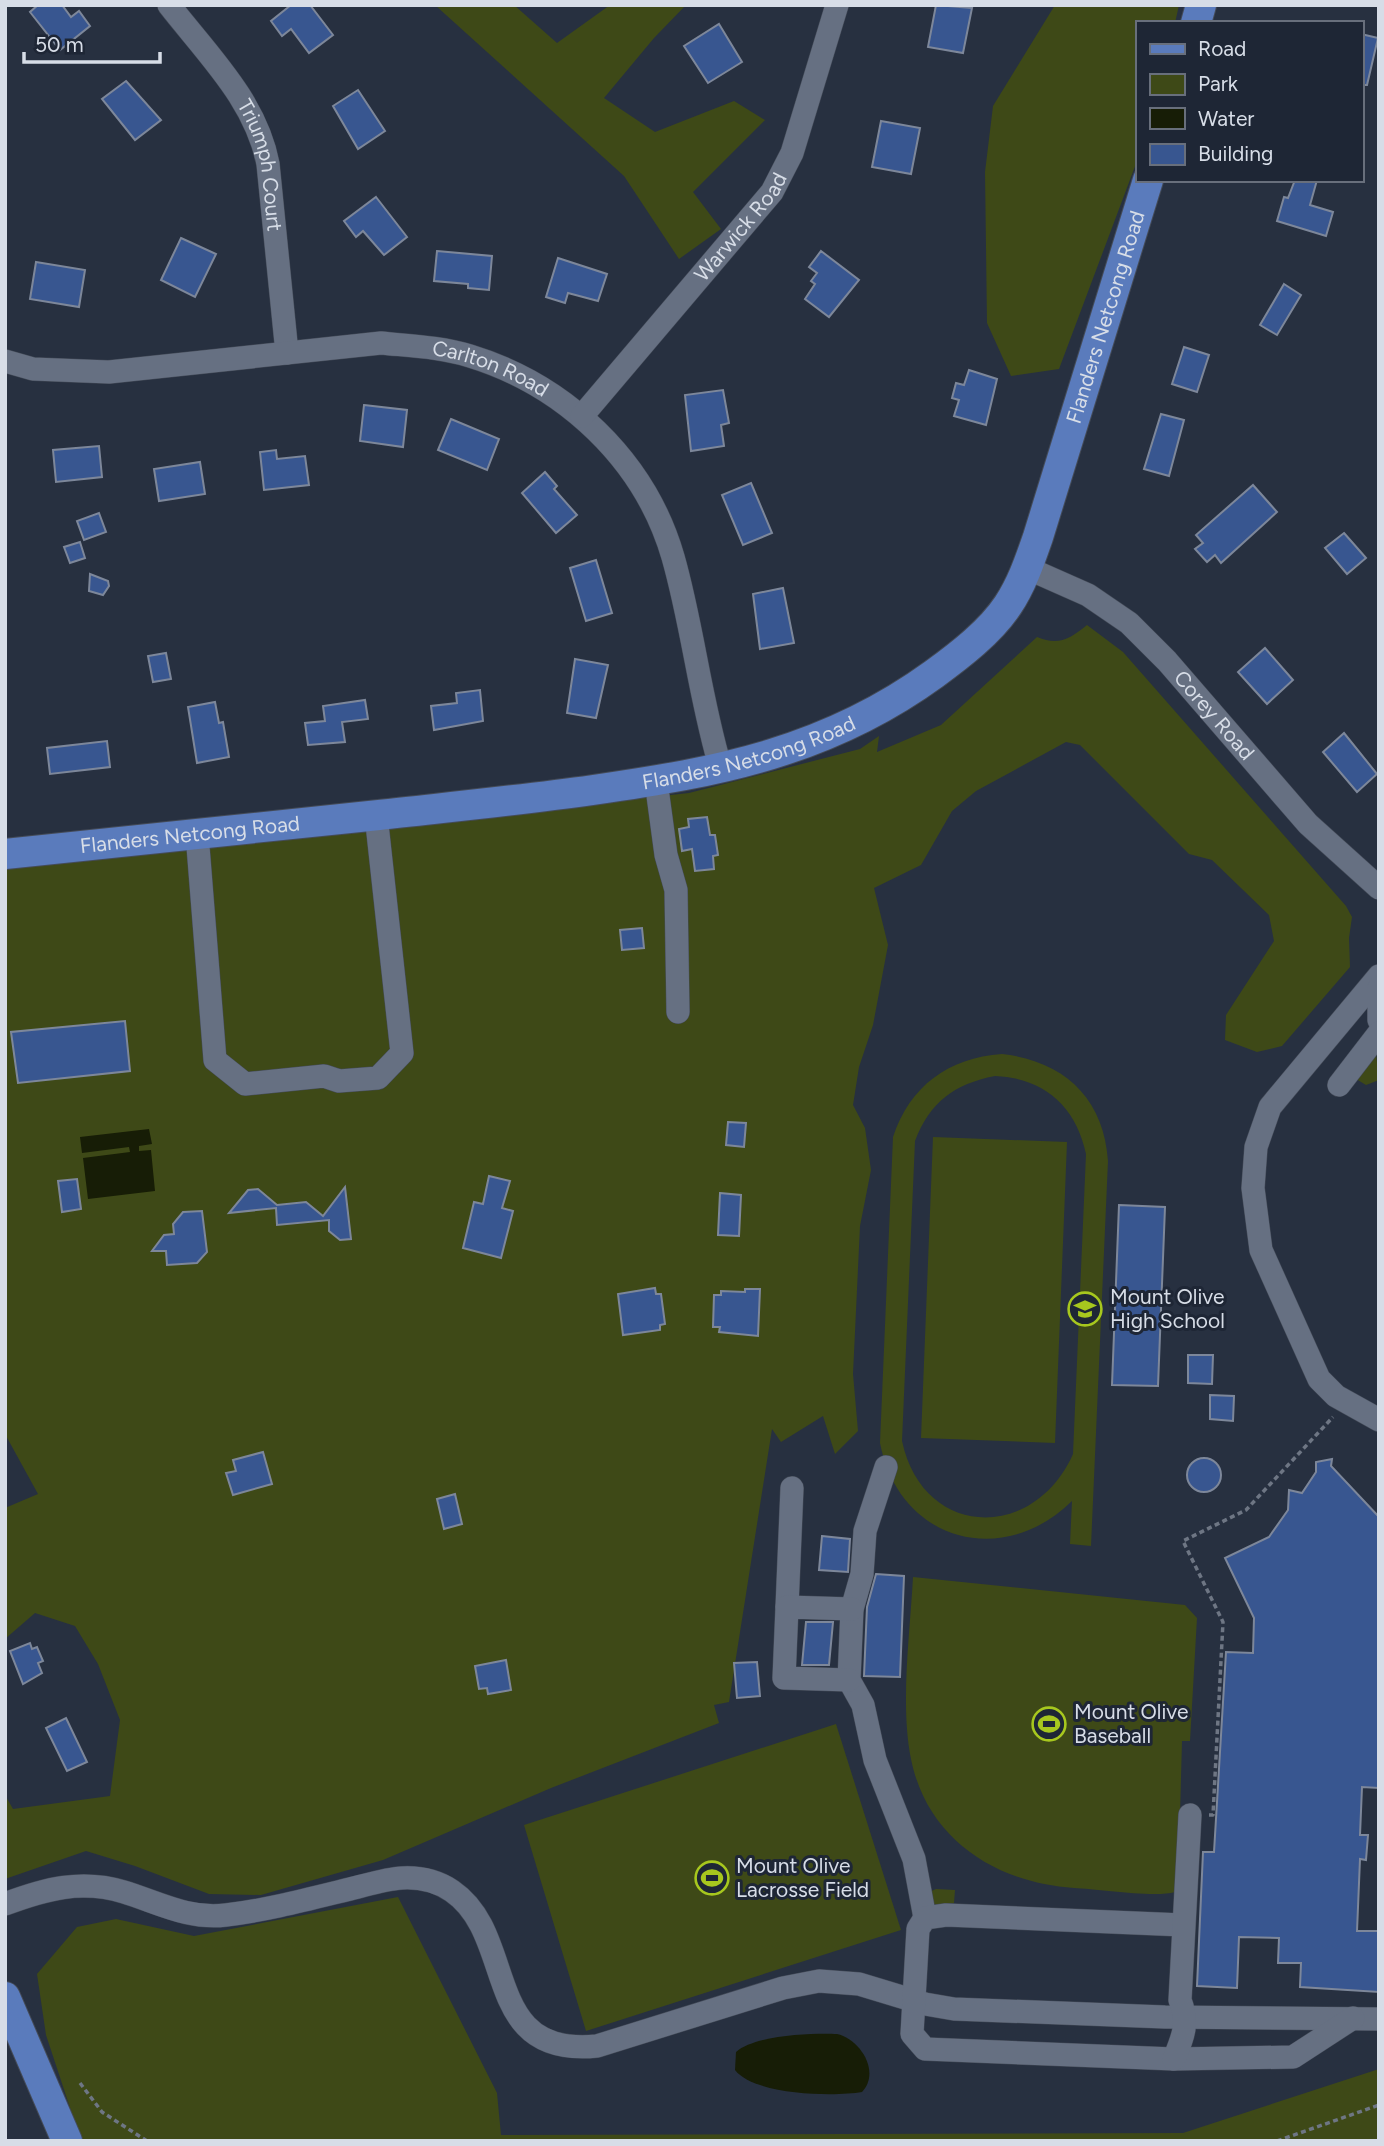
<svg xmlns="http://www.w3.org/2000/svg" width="1384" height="2146" font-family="Figtree,sans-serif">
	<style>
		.green { fill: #3e4917; fill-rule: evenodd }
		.water { fill: #171d06 }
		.building { fill: #385690; stroke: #7d879a; stroke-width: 2 }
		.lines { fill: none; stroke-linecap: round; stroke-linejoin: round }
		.minor-casing { stroke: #444b58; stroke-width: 24 }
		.major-casing { stroke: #444b58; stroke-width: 32 }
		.path { stroke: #6e7684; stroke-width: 3.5; stroke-dasharray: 5 3.5; stroke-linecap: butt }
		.minor { stroke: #667082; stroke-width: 23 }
		.major { stroke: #5a7bbc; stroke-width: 30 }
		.labels { text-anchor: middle; stroke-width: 6; stroke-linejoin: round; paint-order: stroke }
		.street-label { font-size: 21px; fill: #d7dde7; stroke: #1e2635 }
		.poi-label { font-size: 21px; fill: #d7dde7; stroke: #1e2635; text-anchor: start }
	</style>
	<rect width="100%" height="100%" fill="#273040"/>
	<g class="green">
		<polygon points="435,5 514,5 557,43 610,5 686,5 654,38 604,98 655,132 734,101 765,120 693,192 721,229 679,259 624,176"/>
		<polygon points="1055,5 1179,5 1175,23 1137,23 1137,161 1059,369 1011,376 987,323 985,172 993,106"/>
		<path d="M1087 625 1123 652 1346 906 1352 917 1349 938 1350 967 1282 1046 1257 1052 1225 1040 1226 1015 1274 941 1269 915 1212 860 1189 854 1080 745 1066 742 976 791 952 811 921 865 874 888 888 945 873 1025 859 1067 853 1105 865 1128 871 1170 860 1226 853 1374 858 1431 835 1454 823 1416 781 1442 772 1429 729 1702 714 1705 719 1723 551 1788 383 1860 261 1895 209 1894 135 1866 86 1851 5 1879V1795L13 1809 110 1796 120 1720 98 1664 75 1626 35 1613 5 1639V1508L38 1494 5 1434V867L689 793 860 749 879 736 877 752 941 725 1037 637C1058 646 1070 639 1087 625Z"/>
		<path d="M1002 1054C1064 1061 1104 1098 1108 1161L1091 1546 1070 1544 1072 1501C1002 1570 899 1541 880 1443L893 1137C910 1086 948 1058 1002 1054ZM995 1076C1044 1078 1076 1106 1086 1154L1073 1454C1034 1542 923 1539 902 1441L915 1141C930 1102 954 1084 995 1076Z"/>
		<polygon points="1376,1054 1379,1080 1366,1085 1356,1079"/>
		<polygon points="933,1137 1067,1142 1055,1443 921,1438"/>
		<path d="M913 1577 1185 1605 1197 1618 1190 1741H1182L1178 1889 1175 1892C1155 1898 1098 1889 1074 1888 996 1883 927 1839 911 1759 900 1704 910 1634 913 1577Z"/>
		<polygon points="836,1724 901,1930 586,2031 524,1825"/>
		<polygon points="936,1889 955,1890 954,1903 930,1905 929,1892"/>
		<polygon points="398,1897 497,2093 501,2135 1183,2133 1379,2069 1379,2141 81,2141 46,2035 37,1974 77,1927 116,1919 194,1936"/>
	</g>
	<g class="water">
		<polygon points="149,1129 152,1144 139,1146 139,1151 151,1150 155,1191 88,1199 83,1158 130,1152 129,1147 82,1153 80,1137"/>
		<path d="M837 2034C860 2039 881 2072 862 2092 833 2097 754 2095 735 2070L736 2052C755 2035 812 2033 837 2034Z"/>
	</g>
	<g class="building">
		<polygon points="38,5 62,5 71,17 79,11 90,26 60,50 30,12"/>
		<polygon points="291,5 310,5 333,35 309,53 291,29 282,36 271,21"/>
		<polygon points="936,5 972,8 963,53 928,47"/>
		<polygon points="719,24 742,62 708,83 684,46"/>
		<polygon points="1361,34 1378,38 1367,85 1361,85"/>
		<polygon points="126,81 161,120 135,140 102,99"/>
		<polygon points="358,90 385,131 358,149 333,106"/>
		<polygon points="881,121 920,128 911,174 872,167"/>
		<polygon points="1295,180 1317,180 1310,205 1333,212 1326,236 1277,221 1284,197 1288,198"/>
		<polygon points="376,197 407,237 384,255 363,231 356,237 344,221"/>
		<polygon points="181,238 216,254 195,297 161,280"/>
		<polygon points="437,251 492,256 489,290 468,288 468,284 434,281"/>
		<polygon points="821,251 859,280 829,317 805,299 815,284 811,281 817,273 809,267"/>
		<polygon points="558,258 607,274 598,301 568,293 565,303 546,297"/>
		<polygon points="36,262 85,270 79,307 30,299"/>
		<polygon points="1284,284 1301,295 1277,335 1260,325"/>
		<polygon points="1184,347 1209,355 1197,392 1172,384"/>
		<polygon points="969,370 997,379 986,425 954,416 959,400 952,398 956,383 964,385"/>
		<polygon points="723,390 729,423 721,425 724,446 691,451 685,395"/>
		<polygon points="364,405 407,410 403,447 360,441"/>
		<polygon points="1161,414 1184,420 1169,476 1144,469"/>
		<polygon points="451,419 499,439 487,470 438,450"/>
		<polygon points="99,446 102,477 56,482 53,450"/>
		<polygon points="276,450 277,459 305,456 309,485 264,490 260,452"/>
		<polygon points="200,462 205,494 159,501 154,469"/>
		<polygon points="545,472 557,486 554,489 577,515 556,533 522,493"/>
		<polygon points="751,483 772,533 743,545 722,495"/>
		<polygon points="1253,485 1277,512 1221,563 1215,555 1207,562 1195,549 1203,543 1196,535"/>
		<polygon points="99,513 106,532 84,540 77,521"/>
		<polygon points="1344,533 1366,558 1347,574 1325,548"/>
		<polygon points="80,542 85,558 70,563 64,547"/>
		<polygon points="596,560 612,613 586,621 570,568"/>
		<polygon points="90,574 108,581 109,586 103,595 89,591"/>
		<polygon points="783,588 794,643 760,649 753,594"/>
		<polygon points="1265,648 1293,680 1267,704 1238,672"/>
		<polygon points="166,653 171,679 153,682 148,656"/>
		<polygon points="575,659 608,665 596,718 567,713"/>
		<polygon points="480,690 483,721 434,730 431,706 457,703 456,693"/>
		<polygon points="365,700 368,719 342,722 345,742 308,745 305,723 325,721 323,706"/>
		<polygon points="215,702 219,723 223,722 229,757 197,763 188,707"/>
		<polygon points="1344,733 1377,774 1357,792 1323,752"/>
		<polygon points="107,741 110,767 50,774 47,748"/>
		<polygon points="707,817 710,835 715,835 718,855 713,856 714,869 695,871 692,849 682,851 679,829 689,827 688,819"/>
		<polygon points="642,928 644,948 622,950 620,930"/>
		<polygon points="125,1021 130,1071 18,1083 11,1032"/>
		<polygon points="728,1122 746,1123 744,1147 726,1145"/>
		<polygon points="489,1176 510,1181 502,1208 513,1211 501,1258 463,1248 474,1202 483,1204"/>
		<polygon points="77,1179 81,1209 62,1212 58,1181"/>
		<polygon points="345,1187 351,1239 340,1240 329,1231 329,1220 277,1225 276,1208 229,1213 248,1190 258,1189 277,1205 306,1202 323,1216"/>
		<polygon points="720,1193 741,1195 739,1236 718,1235"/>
		<polygon points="1119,1205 1165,1207 1158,1386 1112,1385"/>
		<polygon points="202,1211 207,1252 197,1263 167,1265 166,1251 152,1251 164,1235 174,1234 173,1224 183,1212"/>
		<polygon points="655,1288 656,1294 661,1294 665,1324 660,1325 660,1330 623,1335 618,1294"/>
		<polygon points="745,1289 760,1289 758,1336 719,1332 720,1327 713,1327 714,1295 721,1295 721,1291 745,1292"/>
		<polygon points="1188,1355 1213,1355 1212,1384 1188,1383"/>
		<polygon points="1210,1395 1234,1396 1233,1421 1210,1419"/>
		<polygon points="263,1452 272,1484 233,1495 226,1473 236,1471 233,1460"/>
		<circle cx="1204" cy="1475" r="17"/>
		<polygon points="1332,1459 1331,1466 1379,1517 1379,1788 1362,1787 1360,1835 1368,1835 1366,1860 1360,1859 1357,1931 1379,1931 1379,1992 1300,1987 1301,1963 1278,1963 1279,1938 1239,1937 1237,1988 1197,1986 1203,1852 1214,1852 1226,1652 1253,1653 1254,1618 1225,1558 1269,1537 1288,1510 1289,1490 1302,1493 1316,1472 1316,1462"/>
		<polygon points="455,1494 462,1524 444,1529 437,1499"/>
		<polygon points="822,1536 850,1539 848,1572 819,1570"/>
		<polygon points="876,1574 904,1576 900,1677 864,1676 867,1607"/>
		<polygon points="806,1622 833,1622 829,1665 802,1665"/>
		<polygon points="30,1643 32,1649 37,1647 43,1661 38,1663 42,1673 23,1684 10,1651"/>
		<polygon points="506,1660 511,1690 488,1694 487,1688 479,1689 475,1666"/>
		<polygon points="757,1662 760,1696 737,1698 734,1663"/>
		<polygon points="66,1718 87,1762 67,1771 46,1728"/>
	</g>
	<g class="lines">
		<defs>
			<g id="minor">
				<path id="s1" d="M169 5C208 55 256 101 268 164L287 353"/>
				<path id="s2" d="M5 361 33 369 109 372 381 343C411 346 441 347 470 356 565 385 645 460 673 557 693 627 700 700 721 769"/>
				<path id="s3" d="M582 416 772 192 792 153 837 5"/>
				<path id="s4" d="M1027 568 1088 595 1129 623 1167 661 1308 824 1379 888"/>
				<polyline points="656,781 666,855 676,890 678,1012"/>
				<polyline points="197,834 215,1060 245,1084 324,1076 339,1081 378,1078 402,1053 376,815"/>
				<polyline points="1379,976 1270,1107 1256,1147 1253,1188 1261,1250 1319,1379 1336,1396 1379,1420"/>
				<polyline points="1379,988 1379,1020"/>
				<polyline points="1339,1085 1379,1033"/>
				<polyline points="886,1467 865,1531 862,1574 852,1609 849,1680 863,1705 875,1760 914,1859 925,1918"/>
				<polyline points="787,1607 792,1488"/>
				<polyline points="849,1680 784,1678 787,1607 852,1609"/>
				<path d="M5 1904C45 1889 81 1879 124 1892 157 1902 189 1920 226 1915 268 1910 309 1899 350 1889 367 1885 385 1879 402 1878 420 1877 437 1881 452 1891 518 1936 480 2058 597 2046L783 1988 819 1981 859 1984 925 2004 954 2009 1165 2017 1379 2019"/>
				<polyline points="1183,1925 946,1915 925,1918 918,1929 912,2034 925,2049 1174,2059 1293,2057 1353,2018"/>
				<path d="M1174 2059C1183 2037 1189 2024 1180 2000L1190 1815"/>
			</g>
			<g id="major">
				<polyline points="1196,23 1201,5"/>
				<path id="s5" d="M5 854C130 841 254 828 379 815 450 807 522 800 593 790 720 772 828 751 934 674 960 655 990 632 1008 605 1022 584 1030 560 1038 537L1148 180"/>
				<polyline points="5,1997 67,2141"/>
			</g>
		</defs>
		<use href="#minor" class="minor-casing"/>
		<use href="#major" class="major-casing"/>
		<g class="path">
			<polyline points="1209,1815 1213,1815 1223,1622 1183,1541 1246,1510 1333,1417"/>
			<polyline points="80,2083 102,2112 147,2141"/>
			<polyline points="1277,2141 1379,2105"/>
		</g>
		<use href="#minor" class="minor"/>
		<use href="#major" class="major"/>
	</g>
	<defs>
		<symbol id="school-ring" viewBox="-11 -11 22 22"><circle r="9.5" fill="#1e2635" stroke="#a7c71e" stroke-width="1.5"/><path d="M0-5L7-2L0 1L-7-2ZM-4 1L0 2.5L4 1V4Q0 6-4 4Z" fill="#a7c71e"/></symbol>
		<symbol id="stadium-ring" viewBox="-11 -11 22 22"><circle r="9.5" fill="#1e2635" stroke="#a7c71e" stroke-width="1.5"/><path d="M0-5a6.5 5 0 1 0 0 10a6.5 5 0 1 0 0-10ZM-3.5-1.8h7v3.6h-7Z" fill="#a7c71e"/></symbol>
	</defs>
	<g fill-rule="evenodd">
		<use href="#school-ring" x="1066" y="1290" width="38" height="38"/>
		<use href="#stadium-ring" x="1030" y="1705" width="38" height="38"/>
		<use href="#stadium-ring" x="693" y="1859" width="38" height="38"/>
	</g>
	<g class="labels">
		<g class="street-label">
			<text dy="7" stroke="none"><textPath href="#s1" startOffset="189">Triumph Court</textPath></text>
			<text dy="7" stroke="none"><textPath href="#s3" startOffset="247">Warwick Road</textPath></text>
			<text dy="7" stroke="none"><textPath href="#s5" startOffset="1362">Flanders Netcong Road</textPath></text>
			<text dy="7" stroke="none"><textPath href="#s2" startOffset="492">Carlton Road</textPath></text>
			<text dy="7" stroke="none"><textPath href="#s4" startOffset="242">Corey Road</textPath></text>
			<text dy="7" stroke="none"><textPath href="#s5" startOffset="752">Flanders Netcong Road</textPath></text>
			<text dy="7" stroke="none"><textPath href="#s5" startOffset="186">Flanders Netcong Road</textPath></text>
		</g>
		<g class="poi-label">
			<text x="1110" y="1304">Mount Olive<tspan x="1110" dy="24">High School</tspan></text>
			<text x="1074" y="1719">Mount Olive<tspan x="1074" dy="24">Baseball</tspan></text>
			<text x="736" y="1873">Mount Olive<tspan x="736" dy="24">Lacrosse Field</tspan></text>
		</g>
	</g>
	<rect width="1384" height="2146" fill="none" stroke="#d7dde7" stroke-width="14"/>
	<rect x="1136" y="21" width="228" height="161" fill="#1e2635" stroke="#686f7c" stroke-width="2"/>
	<rect x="1150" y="44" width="35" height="10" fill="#5a7bbc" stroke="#686f7c" stroke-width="2"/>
	<text x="1198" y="56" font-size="21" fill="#d7dde7">Road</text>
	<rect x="1150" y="74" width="35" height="21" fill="#3e4917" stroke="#686f7c" stroke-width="2"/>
	<text x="1198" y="91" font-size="21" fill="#d7dde7">Park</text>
	<rect x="1150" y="108" width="35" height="21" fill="#171d06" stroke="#686f7c" stroke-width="2"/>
	<text x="1198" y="126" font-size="21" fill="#d7dde7">Water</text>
	<rect x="1150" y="144" width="35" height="21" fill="#385690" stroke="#686f7c" stroke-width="2"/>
	<text x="1198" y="161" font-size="21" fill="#d7dde7">Building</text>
	<path d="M24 52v10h136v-10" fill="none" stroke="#d7dde7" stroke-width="3.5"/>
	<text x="35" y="52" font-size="21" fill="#d7dde7" stroke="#1e2635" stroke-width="5" paint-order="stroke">50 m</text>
</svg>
